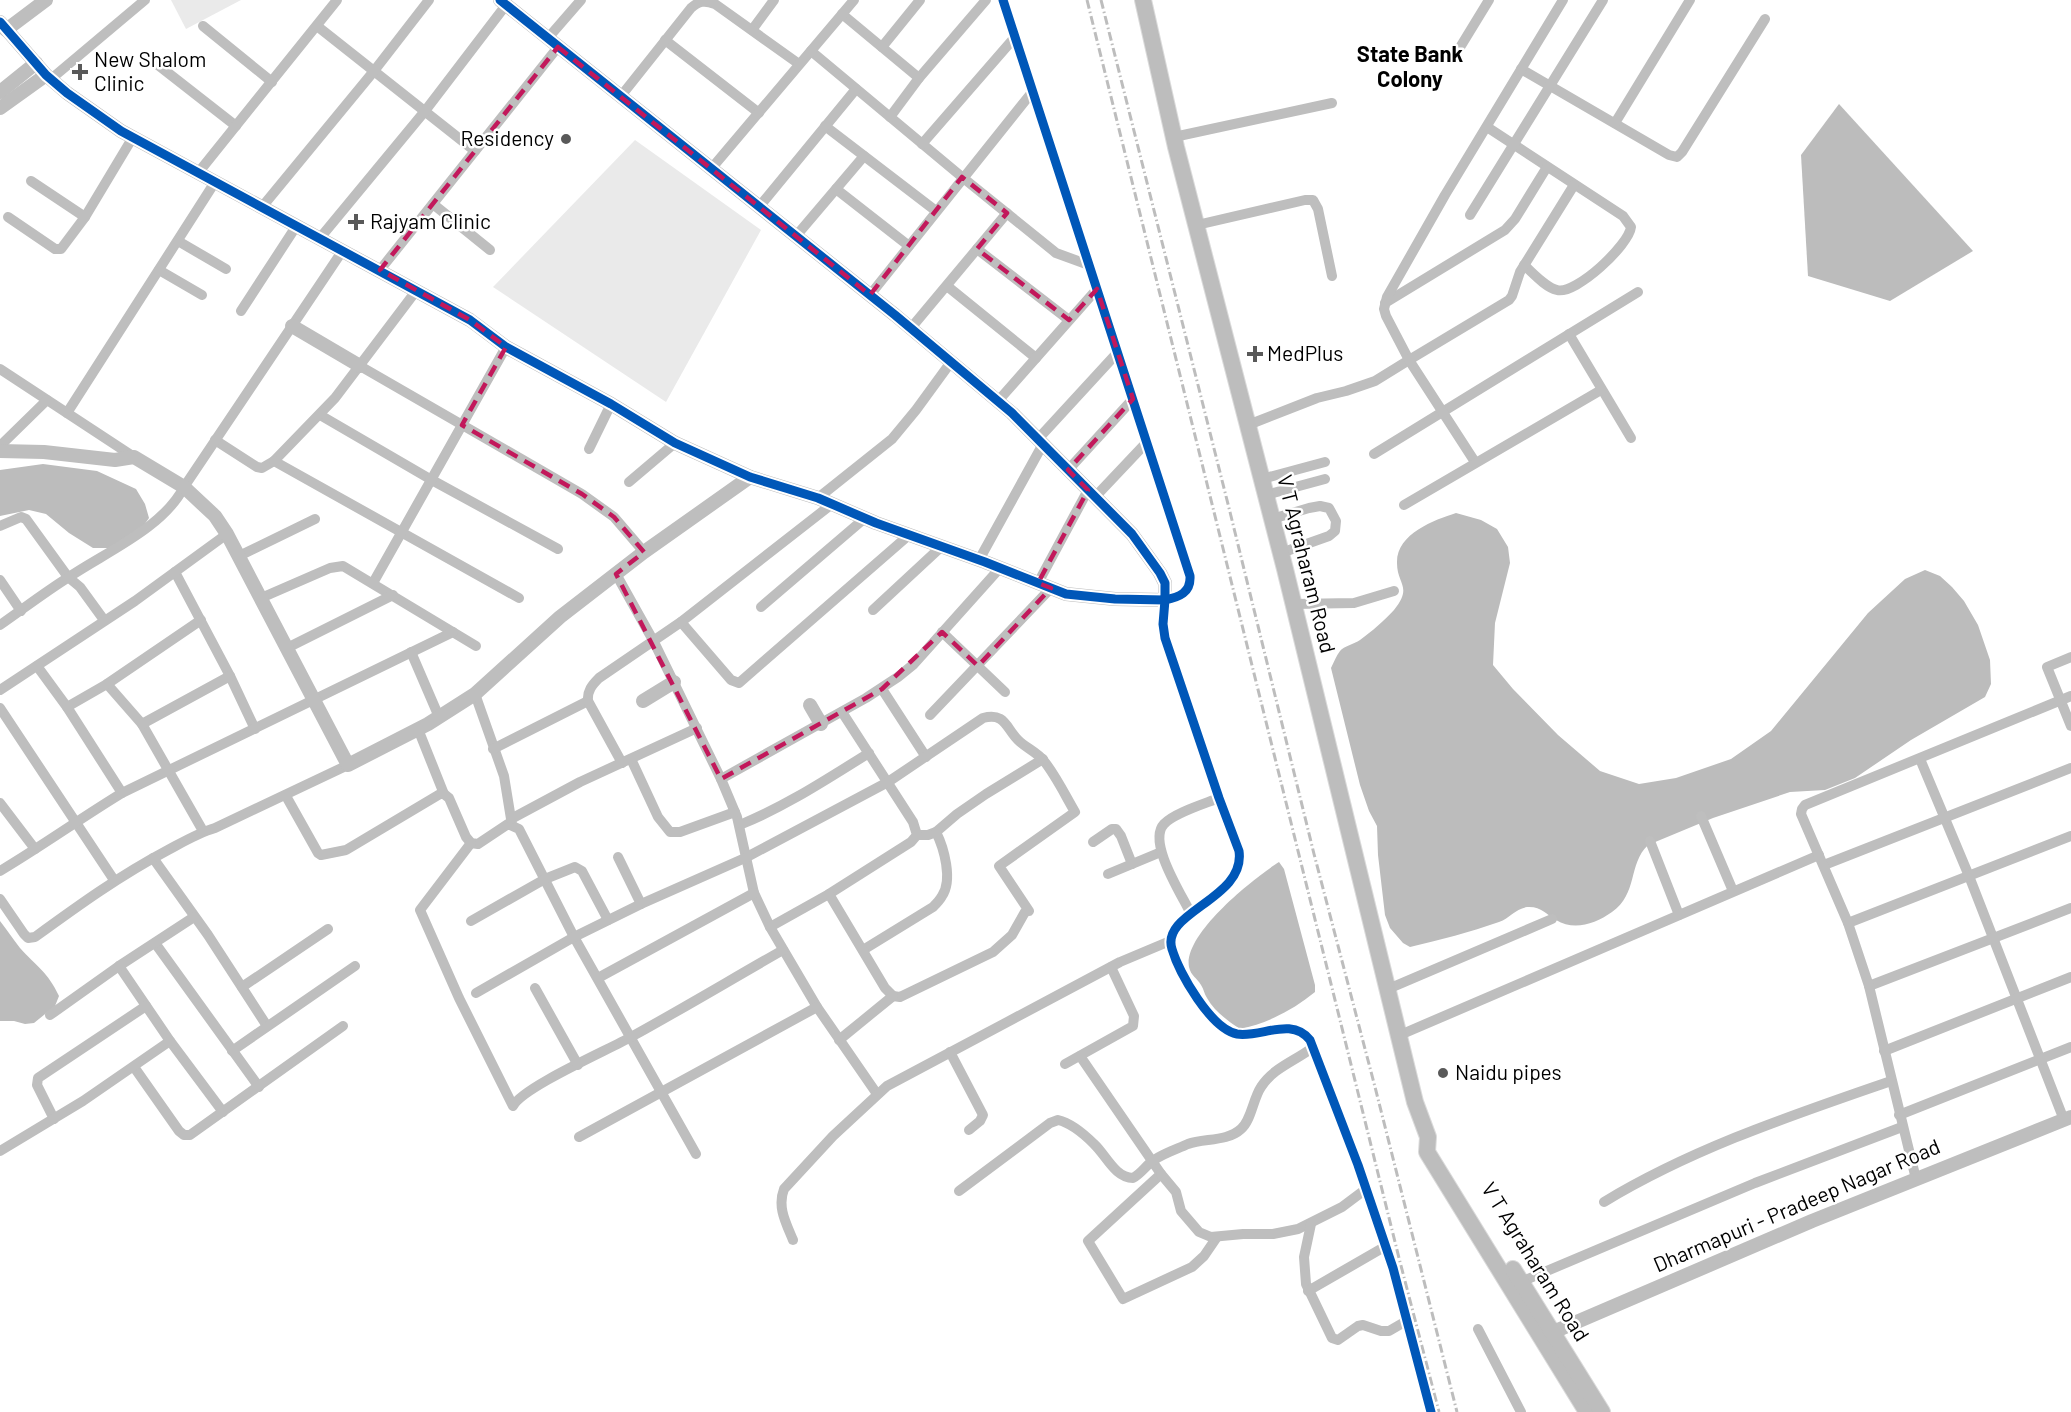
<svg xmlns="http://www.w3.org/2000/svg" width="2071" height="1412" font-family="Barlow,sans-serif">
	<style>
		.green { fill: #eaeaea }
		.water { fill: #bcbcbc }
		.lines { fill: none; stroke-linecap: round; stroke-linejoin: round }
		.primary-casing { stroke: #dbdbdb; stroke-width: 18 }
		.minor { stroke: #bebebe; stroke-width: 10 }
		.tertiary { stroke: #bebebe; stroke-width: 14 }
		.primary { stroke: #bdbdbd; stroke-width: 16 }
		.rail { stroke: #bdbdbd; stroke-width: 3; stroke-dasharray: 9 3 1.5 3; stroke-linecap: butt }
		.cycleway-casing { stroke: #fff; stroke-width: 13 }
		.cycleway { stroke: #0057b8; stroke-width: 9 }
		.marked { fill: none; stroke: #c2185b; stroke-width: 4.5; stroke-dasharray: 12 8; stroke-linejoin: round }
		.poi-dot { fill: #595959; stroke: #fff; stroke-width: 2 }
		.labels { text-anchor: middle; stroke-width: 5; stroke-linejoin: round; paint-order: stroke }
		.poi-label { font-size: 21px; fill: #000; stroke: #fff; text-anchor: start }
		.street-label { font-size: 21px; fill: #000; stroke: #fff }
		.neighbourhood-label { font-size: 22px; font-weight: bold; fill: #000; stroke: #fff }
	</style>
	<rect width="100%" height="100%" fill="#fff"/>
	<g class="green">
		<polygon points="171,0 241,0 186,29"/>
		<polygon points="635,140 761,230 666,402 493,287"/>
	</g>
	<g class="water">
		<polygon points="1839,104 1973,251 1890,301 1808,276 1801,155"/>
		<polygon points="43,464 97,471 136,489 145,504 149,518 142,528 112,548 93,548 69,533 46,514 29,510 0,516 0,470"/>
		<path d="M1456 513 1481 520 1497 529 1508 547 1510 563 1495 623 1493 665 1513 689 1558 735 1600 771 1639 784 1676 778 1731 759 1771 731 1868 613 1905 579 1925 570 1940 576 1952 587 1964 601 1978 625 1990 660 1991 684 1985 697 1911 740 1855 778 1825 790 1790 792 1713 818 1648 845C1628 864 1638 894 1612 912 1595 924 1574 931 1556 920 1546 914 1541 906 1527 907 1515 909 1510 918 1499 922 1470 932 1440 940 1410 947L1403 943 1390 928 1385 915 1378 855 1377 826 1369 811 1360 785 1331 668C1334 662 1336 656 1340 651 1344 646 1354 644 1360 640 1371 632 1385 620 1394 610 1413 586 1397 585 1397 563 1396 534 1434 520 1456 513Z"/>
		<path d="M1279 862 1284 869 1315 985V992C1293 1010 1268 1023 1240 1029 1228 1021 1214 1011 1207 998 1204 994 1204 989 1201 985 1197 978 1191 976 1189 967 1183 934 1254 878 1279 862Z"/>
		<path d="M0 921C7 930 13 939 20 948 36 966 48 972 59 996L55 1006 34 1023 25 1024 14 1021H0Z"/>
	</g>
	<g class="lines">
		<defs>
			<g id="primary">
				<polyline points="1143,0 1176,147 1285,569 1415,1102 1428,1137 1427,1152 1587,1412"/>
				<polyline points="1513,1269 1602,1412"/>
			</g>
		</defs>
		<use href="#primary" class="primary-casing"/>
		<g class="minor">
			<path d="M1003 0 1190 576C1191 593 1179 597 1165 600L1163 624 1165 638 1219 798 1239 851C1246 899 1160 912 1172 949 1179 973 1211 1029 1237 1034 1261 1038 1291 1016 1310 1040L1358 1165 1393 1268 1431 1412"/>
			<polyline points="842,14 919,78"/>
			<polyline points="203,26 272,82"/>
			<polyline points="317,26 475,151"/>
			<polyline points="752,30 774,0"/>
			<polyline points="548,38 581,0"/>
			<polyline points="665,40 759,113"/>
			<polyline points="882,47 920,0"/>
			<polyline points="1459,49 1489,0"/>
			<polyline points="811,51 962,177 1056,253 1089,265"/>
			<polyline points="158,65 236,126"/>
			<polyline points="1521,69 1669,155 1677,157 1682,152 1765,19"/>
			<polyline points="51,79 145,0"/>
			<path d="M621 96 691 8C699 1 704 0 715 4L799 64"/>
			<polyline points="890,117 919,78 986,0"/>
			<polyline points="1615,123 1690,0"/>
			<polyline points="825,126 936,211"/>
			<path d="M1487 127 1623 216 1631 227C1629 245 1576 295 1557 290 1545 287 1533 273 1524 265"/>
			<polyline points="1174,137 1332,103"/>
			<polyline points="922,144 1015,37"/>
			<polyline points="711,169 854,0"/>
			<polyline points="198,173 337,0"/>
			<polyline points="31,181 85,217"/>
			<polyline points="836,189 909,246"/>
			<polyline points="433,204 490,250"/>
			<polyline points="262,207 374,71 429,0"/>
			<polyline points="759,207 856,89"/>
			<polyline points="1470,215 1603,0"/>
			<polyline points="8,217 55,249 61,249 85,217 133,137"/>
			<polyline points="1197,225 1305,200 1313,200 1318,209 1332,276"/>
			<polyline points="796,236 864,156"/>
			<polyline points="320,238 425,111 506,5"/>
			<polyline points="178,241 226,269"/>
			<polyline points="977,249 1069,320"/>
			<polyline points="159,270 202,295"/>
			<polyline points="380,270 558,47"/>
			<polyline points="947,286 1036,358"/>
			<polyline points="870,295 1033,91"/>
			<polyline points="1385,303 1505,230 1515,219 1547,167"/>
			<polyline points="241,311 297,225"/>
			<polyline points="911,328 1007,213"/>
			<polyline points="1569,334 1631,438"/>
			<polyline points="360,366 582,494 614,517 644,552"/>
			<polyline points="0,369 134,457"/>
			<polyline points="998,401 1097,289"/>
			<polyline points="67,413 215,182"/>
			<polyline points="320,415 430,479 558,549"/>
			<polyline points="1248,425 1317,398 1346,391 1375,381 1409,360 1386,316 1384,309 1387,297 1445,195 1563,0"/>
			<polyline points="1038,439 1118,352"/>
			<polyline points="215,440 257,467 262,468 274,461 335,398 416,291"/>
			<polyline points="0,446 47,400"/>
			<polyline points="589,449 611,404"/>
			<polyline points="1374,454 1638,292"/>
			<polyline points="274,461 519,598"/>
			<polyline points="1475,462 1409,360 1509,300 1512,296 1520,272 1574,185"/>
			<polyline points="1068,470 1133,399"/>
			<polyline points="1262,479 1325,462"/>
			<polyline points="629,482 675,443"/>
			<polyline points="1266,495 1325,479"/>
			<polyline points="1095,497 1147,442"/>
			<polyline points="818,498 892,439 916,410 951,362"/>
			<polyline points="1404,505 1601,390"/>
			<polyline points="1272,519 1309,508 1320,506 1329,508 1336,521 1335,531 1329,536 1281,553"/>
			<polyline points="0,526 21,517 26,519 68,577 80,587 104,620"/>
			<polyline points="239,556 315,519"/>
			<polyline points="979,560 1043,444"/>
			<polyline points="175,572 230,676 255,729"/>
			<polyline points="616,574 654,642 721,779 737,817 754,893 770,927 817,1007 877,1094"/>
			<polyline points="0,580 21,611"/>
			<polyline points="373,583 506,347"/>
			<polyline points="1038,583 1088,490"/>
			<polyline points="261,598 330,568 343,566 476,646"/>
			<polyline points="1294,604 1354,603 1394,591"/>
			<polyline points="761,607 865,518"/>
			<polyline points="873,610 942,546"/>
			<polyline points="681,622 731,680 739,683 909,535"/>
			<path d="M0 625C23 609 45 592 69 577 106 552 163 528 184 487L343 250"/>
			<polyline points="942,632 1005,692"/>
			<polyline points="287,648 393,595"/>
			<polyline points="411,652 439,717"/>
			<polyline points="2071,657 2047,667 2071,726"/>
			<polyline points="37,666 67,707 122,793"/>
			<polyline points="107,684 142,724 203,831"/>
			<polyline points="882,689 926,757"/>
			<polyline points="0,690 135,601 227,534"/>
			<polyline points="475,694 504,776 512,825"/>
			<polyline points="67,707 107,684 201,620"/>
			<polyline points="0,708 114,880"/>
			<polyline points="930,715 1051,588"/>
			<polyline points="142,724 230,676"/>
			<polyline points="418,729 444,794"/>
			<polyline points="493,749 588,701"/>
			<polyline points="631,759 658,817 670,832 680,832 735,812"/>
			<polyline points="1920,759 1969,876 2064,1120"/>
			<path d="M622 763 588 701C587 691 592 685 599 678L681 622 832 504"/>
			<polyline points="721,779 866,698 898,677 914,664 1000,568"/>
			<polyline points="286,796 318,853 321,855 346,850 440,794 444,794 449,798 466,837 471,843 478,844 508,824 519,829 574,937 696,1154"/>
			<polyline points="0,803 35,849"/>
			<polyline points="1701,816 1733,891"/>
			<polyline points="511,819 580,782 697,728"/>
			<path d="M742 824C788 805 827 779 869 753"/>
			<polyline points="917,835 928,835 936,832 957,814 986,794 1043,759"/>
			<polyline points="1650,841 1679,915"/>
			<polyline points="1093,842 1112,829 1116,829 1121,836 1132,864"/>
			<path d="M471 843 420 910 459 998 513 1106C523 1087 608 1050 631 1037 682 1009 732 979 783 950"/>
			<polyline points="618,857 641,904"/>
			<polyline points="153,858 208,935 267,1026"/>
			<polyline points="1824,865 2071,768"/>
			<path d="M0 871C42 846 81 818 122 793L453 632"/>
			<polyline points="1108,874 1161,852"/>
			<path d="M0 899 24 934 28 938 35 937C79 905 119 876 168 850 183 842 198 833 215 828L348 765"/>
			<path d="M1191 914C1182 895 1147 842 1164 824 1174 813 1204 804 1219 798"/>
			<polyline points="471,921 545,879 575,867 582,871 608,920"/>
			<polyline points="1848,923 2071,836"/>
			<polyline points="770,927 829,894 911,842 917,835 913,822 842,712"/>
			<polyline points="155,943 259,1087"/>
			<path d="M863 950 933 907C936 904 940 900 942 896 953 880 944 848 936 832"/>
			<polyline points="119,966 170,1041 223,1112"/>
			<polyline points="598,978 754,893"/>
			<polyline points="1869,986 2071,908"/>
			<polyline points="242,987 328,929"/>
			<polyline points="535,988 578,1065"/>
			<polyline points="1388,989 1552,919"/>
			<path d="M476 993 574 937 641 904 745 858 888 782 983 718C1005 712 1006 728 1018 740 1026 748 1037 752 1044 761 1056 776 1065 795 1075 812L999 866 1029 911 1025 912 1012 935 993 952 900 997 893 996 885 988 829 894"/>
			<polyline points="50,1015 119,966 194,917"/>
			<polyline points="1400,1035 1819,855"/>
			<polyline points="839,1040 893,996"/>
			<polyline points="232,1051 355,966"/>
			<polyline points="1884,1051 2071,977"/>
			<polyline points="950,1052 983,1115 980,1121 969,1130"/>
			<polyline points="1080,1056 1161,1174 1088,1241 1123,1299 1192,1267 1204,1256 1217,1237"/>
			<polyline points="1065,1064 1133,1026 1134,1016 1111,967"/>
			<polyline points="134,1067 179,1131 184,1135 190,1135 343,1026"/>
			<polyline points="1899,1115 2071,1047"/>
			<polyline points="54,1119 37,1085 38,1078 146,1006"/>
			<polyline points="579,1137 817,1007"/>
			<polyline points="0,1151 83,1101 170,1041"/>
			<polyline points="1161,1174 1176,1192 1181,1211 1199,1232 1211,1237 1243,1234 1273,1234 1298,1229 1342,1207 1366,1189"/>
			<polyline points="1916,1179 1869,986 1848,923 1801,814 1802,809 1805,805 2071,696"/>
			<path d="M959 1191 1050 1123 1058 1120C1071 1123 1084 1134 1094 1144 1106 1155 1115 1178 1133 1178 1142 1173 1146 1165 1154 1160 1164 1153 1177 1149 1188 1144 1204 1138 1227 1142 1241 1129 1251 1121 1253 1099 1261 1087 1273 1068 1295 1061 1312 1048"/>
			<path d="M1604 1202C1693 1148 1793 1115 1891 1081"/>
			<polyline points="1311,1224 1304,1257 1306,1284 1332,1338 1338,1340 1358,1326 1363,1325 1381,1331 1389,1331 1408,1320"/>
			<path d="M793 1240C786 1223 777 1207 784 1189L833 1136 887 1086 1120 962 1170 941"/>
			<polyline points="1516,1284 1755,1183 1902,1127"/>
			<polyline points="1308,1291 1386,1246"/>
			<polyline points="1478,1329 1521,1412"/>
		</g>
		<g class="tertiary">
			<polyline points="0,22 46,75 67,93 121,131 470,320 506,347 611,404 675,443 750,477 818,498 876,523 985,562 1066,594 1115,599 1165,600 1165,583 1160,573 1132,534 1012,413 895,315 500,0"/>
			<polyline points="6,30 46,0"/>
			<polyline points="0,92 36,63"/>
			<polyline points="0,108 46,75"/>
			<polyline points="292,326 360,366"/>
			<polyline points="0,451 44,452 115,460 134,457 184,487 215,516 227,534 348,765 428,724 475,694 560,617 644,552 750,477"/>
			<polyline points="643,701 674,682"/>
			<polyline points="810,705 821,724"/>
			<polyline points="1544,1336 1812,1221 2071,1117"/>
		</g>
		<use href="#primary" class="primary"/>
		<g class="rail">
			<polyline points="1087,0 1399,1258 1439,1412"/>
			<polyline points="1101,0 1230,512 1314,854 1375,1087 1457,1412"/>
		</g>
		<defs>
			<g id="cycleway">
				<path d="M1003 0 1190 576C1191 593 1179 597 1165 600L1163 624 1165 638 1219 798 1239 851C1246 899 1160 912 1172 949 1179 973 1211 1029 1237 1034 1261 1038 1291 1016 1310 1040L1358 1165 1393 1268 1431 1412"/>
				<polyline points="0,22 46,75 67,93 121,131 470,320 506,347 611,404 675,443 750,477 818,498 876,523 985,562 1066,594 1115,599 1165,600 1165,583 1160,573 1132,534 1012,413 895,315 500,0"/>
			</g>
		</defs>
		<use href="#cycleway" class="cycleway-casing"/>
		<use href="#cycleway" class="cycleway"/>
	</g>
	<path class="marked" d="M558 47 870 295 962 177 1007 213 977 249 1069 320 1097 289 1133 399 1068 470 1088 490 1038 583 1051 588 978 666 942 632 882 689 721 779 616 574 644 552 614 517 582 494 462 425 506 347 470 320 380 270Z"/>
	<g class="poi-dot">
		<path d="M77 63h6v6h6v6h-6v6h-6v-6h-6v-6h6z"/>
		<circle cx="566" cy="139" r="6"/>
		<path d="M353 213h6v6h6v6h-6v6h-6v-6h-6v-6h6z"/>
		<path d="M1252 345h6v6h6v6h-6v6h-6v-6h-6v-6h6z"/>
		<circle cx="1443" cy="1073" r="6"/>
	</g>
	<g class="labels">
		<g class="poi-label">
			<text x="94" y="67">New Shalom<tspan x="94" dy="24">Clinic</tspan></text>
			<text x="554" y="146" text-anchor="end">Residency</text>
			<text x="370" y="229">Rajyam Clinic</text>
			<text x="1267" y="361">MedPlus</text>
			<text x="1455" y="1080">Naidu pipes</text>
		</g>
		<g class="street-label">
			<text transform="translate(1306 564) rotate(76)" y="7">V T Agraharam Road</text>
			<text transform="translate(1797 1206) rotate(-23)" y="7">Dharmapuri - Pradeep Nagar Road</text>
			<text transform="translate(1535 1262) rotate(58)" y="7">V T Agraharam Road</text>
		</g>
		<g class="neighbourhood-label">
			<text x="1410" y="62">State Bank<tspan x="1410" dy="25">Colony</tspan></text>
		</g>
	</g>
</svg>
